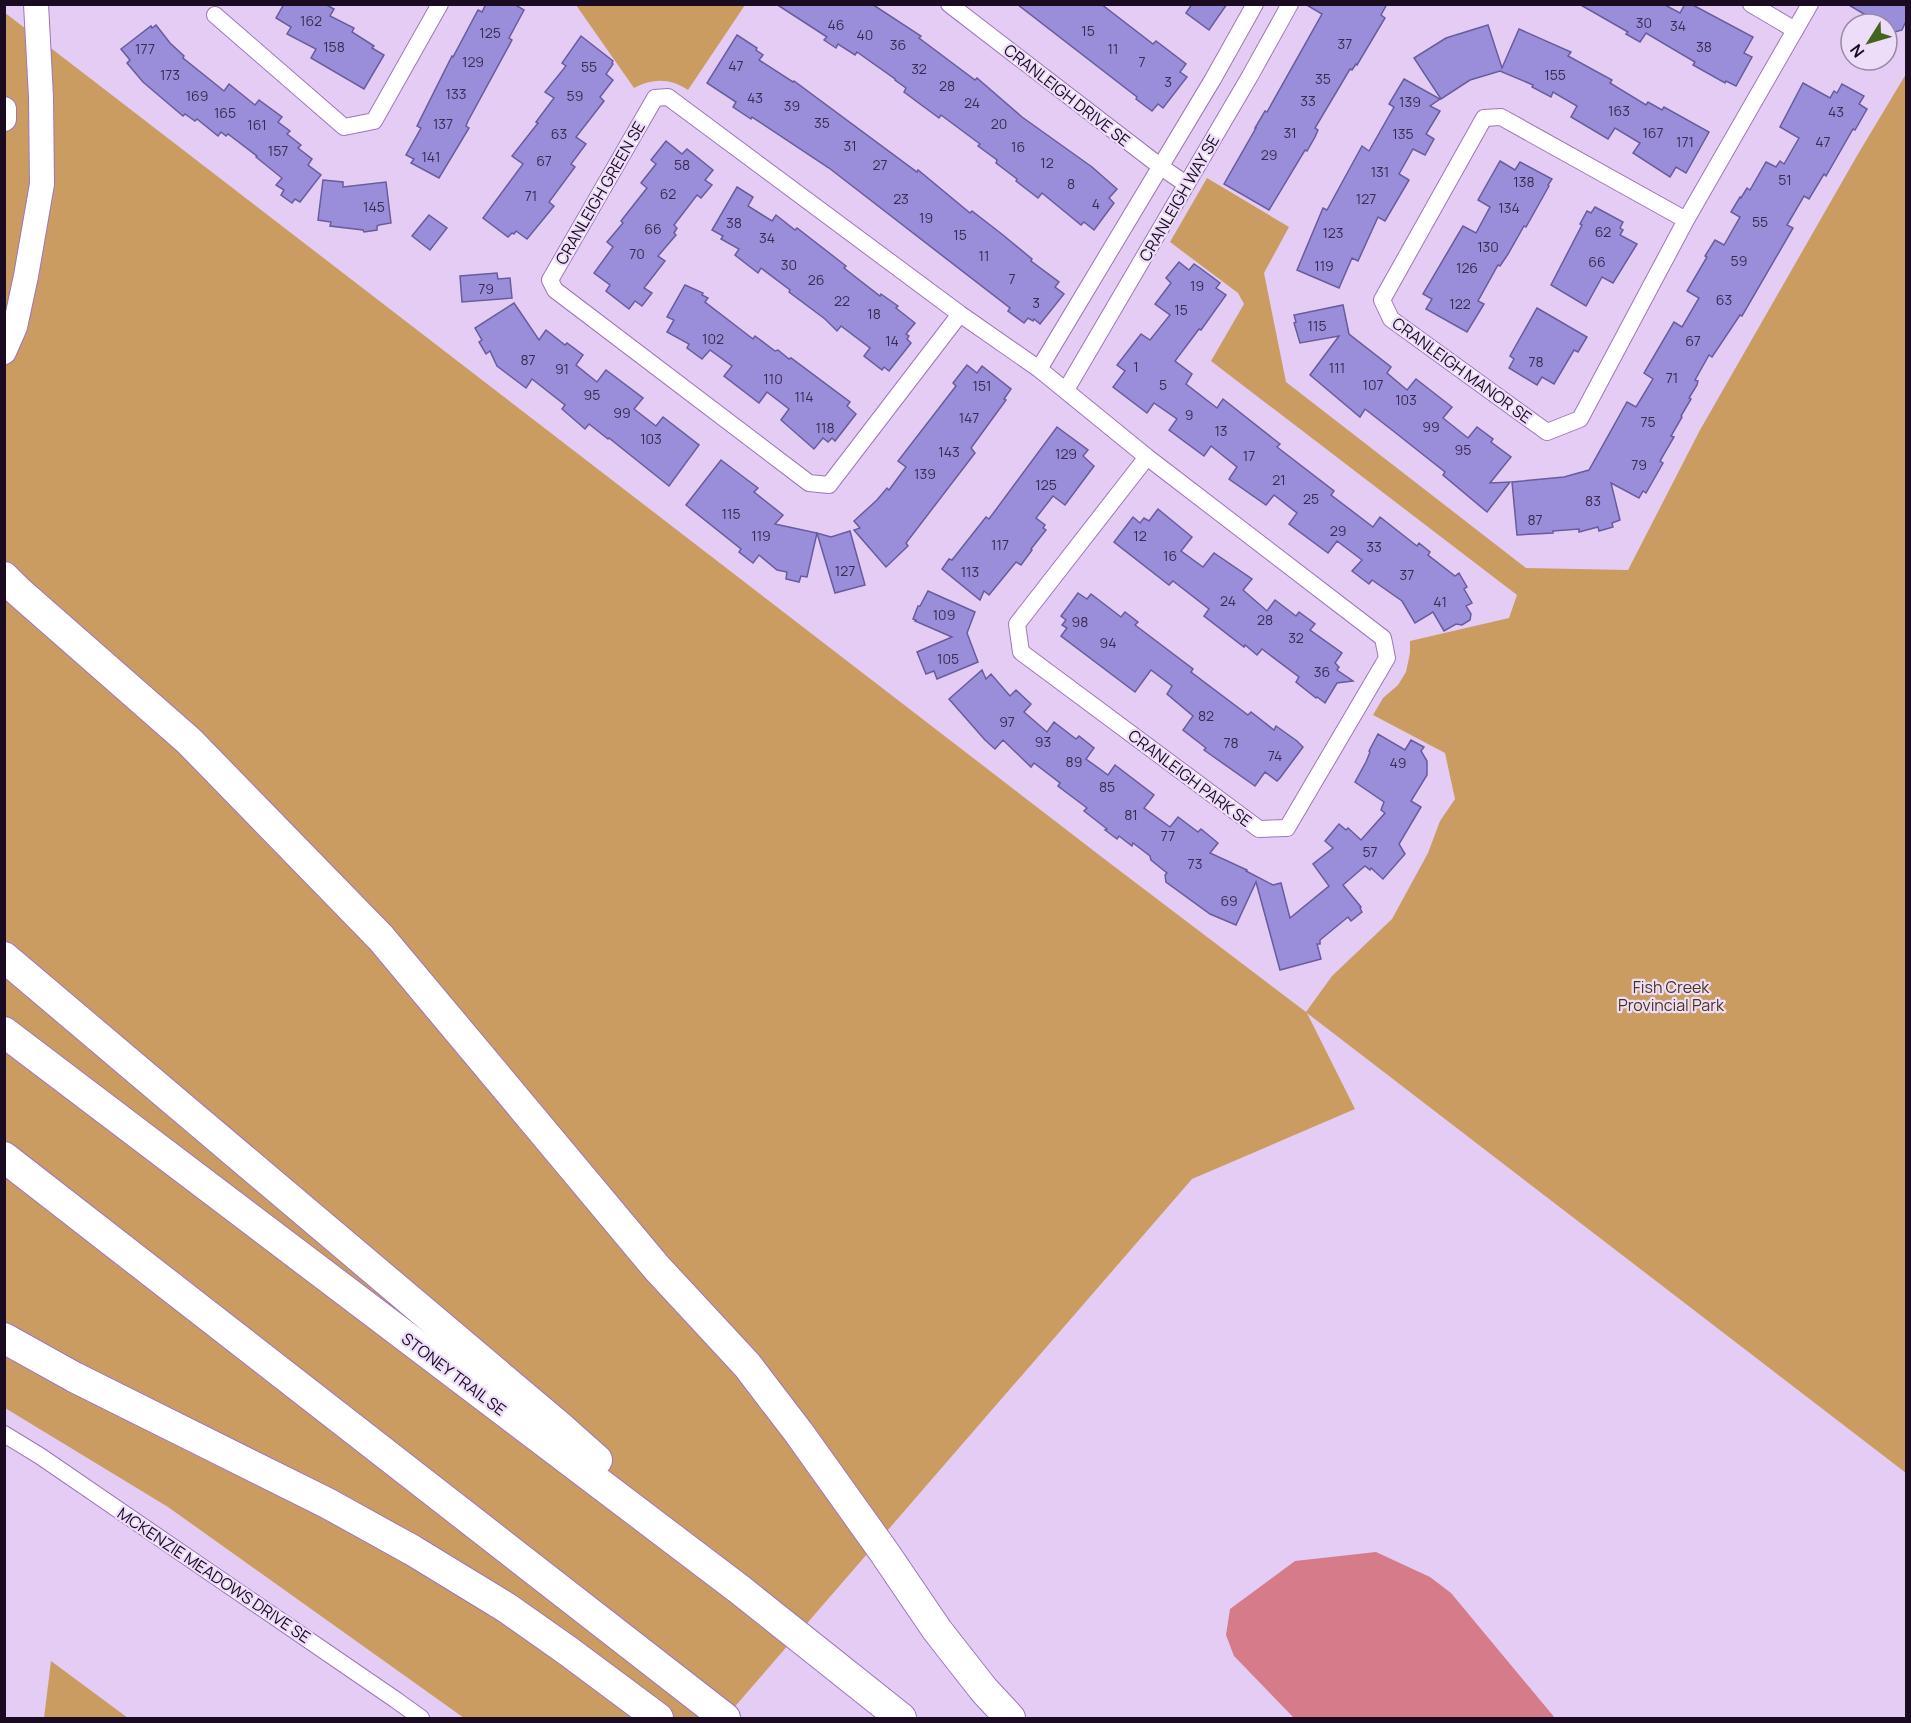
<svg xmlns="http://www.w3.org/2000/svg" width="1911" height="1723" font-family="Manrope,sans-serif">
	<style>
		.green { fill: #cb9c62 }
		.water { fill: #d57b89 }
		.building { fill: #9a8dda; stroke: #685c9d; stroke-width: 1.5 }
		.lines { fill: none; stroke-linecap: round; stroke-linejoin: round }
		.street-casing { stroke: #9d77b7; stroke-width: 18 }
		.secondary-casing { stroke: #9d77b7; stroke-width: 26 }
		.highway-casing { stroke: #9d77b7; stroke-width: 32 }
		.street { stroke: #fff; stroke-width: 16 }
		.secondary { stroke: #fff; stroke-width: 24 }
		.highway { stroke: #fff; stroke-width: 30 }
		.labels { text-anchor: middle; stroke-width: 4.5; stroke-linejoin: round; paint-order: stroke }
		.number-label { font-size: 14px; fill: #3a2c51 }
		.street-label { font-size: 16px; fill: #1a0b23; stroke: #edddf9 }
		.park-label { font-size: 16px; fill: #4c3414; stroke: #edddf9 }
	</style>
	<rect width="100%" height="100%" fill="#e4ccf5"/>
	<g class="green">
		<path d="M576 5H745L688 90C670 78 653 78 634 88Z"/>
		<polygon points="4,12 1107,861 1306,1012 1332,976 1392,919 1428,853 1440,821 1455,799 1445,753 1373,715 1383,698 1398,685 1406,672 1410,653 1410,641 1509,618 1517,595 1211,361 1244,304 1238,293 1170,242 1207,178 1289,227 1264,273 1286,382 1526,568 1628,570 1700,430 1858,154 1906,74 1906,1473 1307,1013 1355,1109 1192,1179 725,1718 464,1718 168,1507 5,1408"/>
		<polygon points="51,1661 128,1718 44,1718"/>
	</g>
	<polygon class="water" points="1376,1552 1430,1577 1451,1593 1555,1718 1294,1718 1234,1656 1226,1635 1230,1609 1295,1561"/>
	<g class="building">
		<polygon points="284,4 325,4 334,9 330,16 354,28 352,32 374,46 372,48 384,55 364,89 311,58 316,49 287,34 291,27 276,18"/>
		<polygon points="486,4 514,4 524,10 509,38 512,40 468,121 466,126 469,128 439,178 411,163 414,159 406,155 421,128 417,126 452,56 453,57 478,10 482,12"/>
		<polygon points="776,4 872,4 921,36 919,38 975,80 977,78 1022,117 1092,167 1117,189 1109,198 1114,203 1094,230 1084,222 1081,225 1042,193 1038,198 1016,181 1017,179 996,163 997,160 978,146 980,144 941,115 939,118 904,92 906,88 895,80 895,79 857,52 855,55 838,44 836,48 824,40 827,37"/>
		<polygon points="1017,4 1101,4 1153,44 1156,41 1186,64 1180,72 1187,77 1163,108 1158,104 1152,111 1136,99 1137,97"/>
		<polygon points="1192,4 1227,4 1209,30 1186,13"/>
		<polygon points="1305,4 1387,4 1381,15 1385,18 1357,65 1356,64 1352,70 1350,69 1315,128 1318,130 1315,137 1307,151 1305,150 1269,210 1224,184 1256,128 1255,128 1265,111 1267,112 1322,14"/>
		<polygon points="1579,4 1665,5 1680,13 1685,4 1691,4 1753,37 1744,53 1752,57 1736,86 1726,81 1725,83 1693,65 1695,62 1646,33 1640,42 1626,34 1628,32"/>
		<polygon points="1847,4 1906,4 1906,21 1902,30 1895,32 1887,27 1887,24 1881,24"/>
		<polygon points="156,25 170,43 184,56 183,58 224,91 229,84 255,105 259,100 282,117 278,122 290,131 287,134 301,145 298,148 312,159 308,165 321,175 300,202 295,199 292,203 281,195 284,190 276,185 282,178 256,157 257,156 228,134 226,136 221,132 218,136 197,119 195,121 185,114 183,116 143,82 127,63 130,60 121,49 151,26 152,28"/>
		<polygon points="1488,25 1502,68 1519,29 1571,52 1568,56 1612,80 1610,83 1646,105 1648,102 1662,110 1664,107 1709,132 1686,173 1676,167 1670,177 1633,153 1640,143 1615,128 1608,139 1571,117 1577,106 1553,92 1551,97 1532,87 1533,85 1500,71 1470,80 1441,99 1414,58 1446,38"/>
		<polygon points="737,35 757,48 756,50 763,55 759,60 793,82 794,81 917,172 918,170 970,213 972,211 1003,235 1032,259 1031,261 1059,282 1055,287 1064,294 1040,324 1034,319 1033,321 1028,318 1024,323 1008,311 1010,308 829,168 752,117 751,119 733,107 736,102 707,83"/>
		<polygon points="581,36 613,61 612,63 613,64 606,74 613,80 600,97 604,101 576,137 586,144 571,164 575,167 549,202 554,206 527,239 516,231 514,234 512,233 508,237 483,218 523,164 512,156 538,123 536,122 554,98 545,92 566,66 562,63"/>
		<polygon points="1404,79 1440,99 1430,106 1440,111 1426,134 1434,139 1425,155 1413,149 1399,174 1409,180 1385,221 1378,217 1358,261 1352,258 1339,288 1297,270 1323,208 1327,210 1362,146 1369,151 1394,107 1389,104"/>
		<polygon points="1803,83 1830,98 1834,91 1837,93 1842,84 1864,96 1859,104 1867,109 1855,130 1853,129 1826,176 1824,174 1809,199 1804,196 1787,225 1793,228 1742,316 1740,315 1712,357 1709,355 1695,380 1698,381 1697,385 1689,398 1691,399 1681,416 1682,417 1671,436 1674,437 1660,461 1663,463 1646,493 1643,491 1639,498 1611,483 1620,520 1612,523 1613,527 1599,531 1598,527 1579,532 1579,529 1553,531 1553,533 1517,535 1512,482 1564,477 1589,470 1627,402 1636,407 1653,379 1644,373 1674,322 1682,327 1699,298 1687,291 1707,257 1705,256 1715,240 1724,245 1740,217 1731,212 1740,197 1741,198 1747,188 1750,190 1766,162 1776,167 1780,161 1784,164 1799,138 1780,127"/>
		<polygon points="666,141 682,154 687,149 713,170 705,180 712,185 701,198 697,195 674,225 677,228 674,233 676,235 658,256 665,261 644,288 652,293 642,306 635,301 629,309 606,291 610,285 594,273 613,247 607,242 623,223 621,221 647,188 641,183 656,164 651,160"/>
		<polygon points="1500,161 1515,170 1520,162 1552,179 1548,185 1549,186 1526,227 1524,226 1508,254 1500,266 1498,265 1478,301 1484,304 1467,332 1426,309 1432,299 1423,294 1463,226 1476,233 1490,207 1478,200"/>
		<polygon points="323,180 343,182 343,187 386,182 391,223 379,225 377,226 377,230 364,232 363,230 330,226 331,222 318,220"/>
		<polygon points="737,187 753,197 748,206 772,221 776,215 795,230 797,228 846,266 844,268 880,296 881,294 898,306 896,308 915,323 906,334 909,336 907,339 911,343 889,371 884,367 882,370 864,356 870,348 841,326 837,331 825,319 789,292 790,290 761,268 758,273 735,255 739,249 721,239 723,236 712,230"/>
		<polygon points="1595,207 1623,222 1620,228 1623,230 1620,235 1637,244 1613,283 1602,277 1586,306 1551,285 1582,225 1580,224 1587,211 1591,213"/>
		<polygon points="429,215 447,228 430,250 412,236"/>
		<polygon points="1179,262 1189,270 1194,264 1200,268 1220,283 1216,288 1226,295 1201,330 1199,329 1175,361 1192,374 1186,384 1217,408 1223,399 1280,444 1277,447 1334,491 1331,495 1373,527 1380,517 1417,546 1419,543 1430,552 1428,555 1455,576 1459,573 1467,587 1464,589 1472,603 1466,606 1471,614 1470,620 1462,625 1456,624 1444,631 1433,612 1415,623 1402,601 1372,580 1369,584 1352,571 1362,560 1337,541 1328,553 1289,524 1297,513 1274,495 1266,505 1229,479 1237,467 1211,446 1204,456 1169,430 1177,419 1154,403 1147,413 1113,387 1125,371 1117,365 1141,334 1150,340 1170,315 1155,304 1171,283 1166,278"/>
		<polygon points="497,273 498,279 510,278 512,298 462,302 460,276"/>
		<polygon points="685,285 703,293 702,295 708,298 705,302 753,339 755,336 775,351 778,350 789,359 791,358 850,402 847,406 856,414 835,441 832,438 828,442 823,438 814,449 781,420 789,409 767,392 759,403 724,376 732,366 710,350 702,359 687,348 689,344 667,332 674,320 667,317"/>
		<polygon points="514,303 539,340 546,330 565,345 567,343 583,355 576,365 597,382 606,370 643,398 634,409 656,426 663,417 699,445 669,486 609,438 608,439 589,424 585,429 577,422 562,409 565,405 532,379 526,388 497,366 490,351 486,354 479,342 482,340 475,328"/>
		<polygon points="1343,305 1349,334 1391,367 1387,373 1407,390 1416,379 1452,407 1443,418 1468,438 1477,427 1493,439 1491,442 1511,457 1490,483 1510,482 1487,512 1443,475 1445,472 1392,430 1365,409 1360,417 1310,375 1339,336 1300,343 1294,323 1296,322 1294,315"/>
		<polygon points="1537,308 1587,337 1578,352 1574,350 1554,384 1542,377 1537,385 1509,368 1514,359 1510,356"/>
		<polygon points="967,365 977,373 982,366 1011,389 1004,399 1006,400 971,448 975,453 906,543 908,546 886,567 854,530 860,528 854,521 877,500 887,488 889,490 906,467 898,461 956,386 953,383"/>
		<polygon points="1057,427 1088,450 1083,456 1094,466 1065,505 1053,496 1036,518 1045,525 1043,528 1046,530 1031,549 1032,550 1021,565 1016,562 989,595 984,591 980,600 942,569 949,559 952,560 956,555 986,517 989,519"/>
		<polygon points="721,460 758,488 754,492 783,515 775,524 817,533 807,577 801,576 799,582 786,579 787,572 777,570 759,555 753,563 739,552 741,549 686,505"/>
		<polygon points="1158,509 1192,537 1181,551 1203,567 1214,553 1252,579 1243,590 1267,611 1275,600 1296,616 1299,612 1315,624 1310,630 1342,653 1335,663 1339,667 1337,670 1353,681 1337,683 1325,703 1317,697 1316,698 1296,682 1299,677 1262,649 1257,655 1245,645 1244,647 1204,616 1209,609 1173,581 1169,585 1114,542 1133,517 1140,523 1144,518 1149,521"/>
		<polygon points="850,531 865,585 835,593 817,533 831,537"/>
		<polygon points="928,591 975,612 967,633 978,662 937,679 934,671 926,674 917,652 952,637 915,621 916,620 913,619 918,606 920,606"/>
		<polygon points="1078,593 1087,599 1091,594 1121,617 1125,612 1138,622 1135,625 1193,669 1191,672 1248,715 1251,712 1274,730 1276,726 1297,741 1303,747 1280,778 1277,781 1265,772 1255,786 1204,750 1206,748 1183,730 1193,716 1167,694 1172,686 1151,670 1135,692 1061,636 1067,628 1062,625 1066,620 1061,616"/>
		<polygon points="982,670 986,679 991,674 1010,696 1016,690 1031,704 1024,712 1047,732 1054,722 1076,739 1079,736 1094,748 1086,759 1108,775 1115,765 1154,795 1144,808 1170,827 1178,817 1198,832 1201,829 1218,843 1210,853 1247,870 1246,871 1273,885 1281,883 1290,918 1329,886 1313,864 1333,848 1325,841 1339,824 1346,830 1348,828 1361,840 1385,813 1381,810 1384,802 1355,782 1366,762 1370,752 1369,751 1378,734 1405,750 1411,740 1424,747 1421,751 1427,761 1427,775 1411,801 1421,807 1399,844 1405,854 1383,879 1371,868 1370,870 1365,866 1343,885 1361,907 1360,908 1362,912 1351,921 1348,917 1320,940 1320,944 1317,944 1321,959 1280,970 1256,882 1236,925 1210,914 1166,882 1165,875 1167,873 1151,860 1150,856 1133,843 1132,846 1119,836 1117,839 1105,830 1107,829 1084,811 1087,808 1058,786 1060,783 1034,763 1031,767 1003,740 995,749 985,740 949,699"/>
	</g>
	<g class="lines">
		<defs>
			<g id="street">
				<polyline points="949,4 1161,167 1186,184"/>
				<polyline points="1751,4 1795,30"/>
				<polyline points="215,15 344,127 374,121 440,4"/>
				<polyline points="1686,220 1501,117 1484,118 1382,300 1391,319 1547,432 1580,419 1686,220 1810,4"/>
				<polyline points="960,314 829,485 809,483 555,290 550,280 655,98 668,97 960,314 1039,369 1147,457 1383,638 1387,658 1287,828 1259,829 1021,652 1017,624 1147,457"/>
				<polyline points="1039,369 1213,79 1255,4"/>
				<polyline points="1066,390 1250,76 1290,4"/>
				<polyline points="4,1434 40,1456 396,1700 421,1718"/>
			</g>
			<g id="secondary">
				<polyline points="4,109 4,119"/>
				<polyline points="4,352 15,327 26,276 42,184 41,97 36,4"/>
			</g>
			<g id="highway">
				<polyline points="4,577 18,591 189,741 381,938 657,1268 747,1365 799,1433 884,1552 937,1630 984,1690 1010,1718"/>
				<polyline points="4,957 560,1427 597,1460"/>
				<polyline points="4,1032 739,1589 901,1718"/>
				<polyline points="4,1157 725,1718"/>
				<polyline points="4,1338 74,1377 327,1503 412,1550 507,1608 568,1651 658,1718"/>
			</g>
		</defs>
		<use href="#street" class="street-casing"/>
		<use href="#secondary" class="secondary-casing"/>
		<use href="#highway" class="highway-casing"/>
		<use href="#street" class="street"/>
		<use href="#secondary" class="secondary"/>
		<use href="#highway" class="highway"/>
	</g>
	<g class="labels">
		<g class="number-label">
			<text x="311" y="26">162</text>
			<text x="1644" y="28">30</text>
			<text x="836" y="30">46</text>
			<text x="1678" y="31">34</text>
			<text x="1088" y="36">15</text>
			<text x="490" y="38">125</text>
			<text x="865" y="40">40</text>
			<text x="1345" y="49">37</text>
			<text x="898" y="50">36</text>
			<text x="334" y="52">158</text>
			<text x="1704" y="52">38</text>
			<text x="145" y="54">177</text>
			<text x="1113" y="54">11</text>
			<text x="473" y="67">129</text>
			<text x="1142" y="67">7</text>
			<text x="736" y="71">47</text>
			<text x="589" y="72">55</text>
			<text x="919" y="74">32</text>
			<text x="170" y="80">173</text>
			<text x="1555" y="80">155</text>
			<text x="1323" y="84">35</text>
			<text x="1168" y="87">3</text>
			<text x="947" y="91">28</text>
			<text x="456" y="99">133</text>
			<text x="197" y="101">169</text>
			<text x="575" y="101">59</text>
			<text x="755" y="103">43</text>
			<text x="1308" y="106">33</text>
			<text x="1410" y="107">139</text>
			<text x="972" y="108">24</text>
			<text x="792" y="111">39</text>
			<text x="1619" y="116">163</text>
			<text x="1836" y="117">43</text>
			<text x="225" y="118">165</text>
			<text x="822" y="128">35</text>
			<text x="443" y="129">137</text>
			<text x="999" y="129">20</text>
			<text x="257" y="130">161</text>
			<text x="1290" y="138">31</text>
			<text x="1653" y="138">167</text>
			<text x="559" y="139">63</text>
			<text x="1403" y="139">135</text>
			<text x="1685" y="147">171</text>
			<text x="1823" y="147">47</text>
			<text x="850" y="151">31</text>
			<text x="1018" y="152">16</text>
			<text x="278" y="156">157</text>
			<text x="1269" y="160">29</text>
			<text x="431" y="162">141</text>
			<text x="544" y="166">67</text>
			<text x="1047" y="168">12</text>
			<text x="682" y="170">58</text>
			<text x="880" y="170">27</text>
			<text x="1380" y="177">131</text>
			<text x="1785" y="185">51</text>
			<text x="1524" y="187">138</text>
			<text x="1071" y="189">8</text>
			<text x="668" y="199">62</text>
			<text x="531" y="201">71</text>
			<text x="901" y="204">23</text>
			<text x="1366" y="204">127</text>
			<text x="1096" y="209">4</text>
			<text x="374" y="212">145</text>
			<text x="1509" y="213">134</text>
			<text x="926" y="223">19</text>
			<text x="1760" y="227">55</text>
			<text x="734" y="228">38</text>
			<text x="653" y="234">66</text>
			<text x="1603" y="237">62</text>
			<text x="1333" y="238">123</text>
			<text x="960" y="240">15</text>
			<text x="767" y="243">34</text>
			<text x="1488" y="252">130</text>
			<text x="637" y="259">70</text>
			<text x="984" y="261">11</text>
			<text x="1739" y="266">59</text>
			<text x="1597" y="267">66</text>
			<text x="789" y="270">30</text>
			<text x="1324" y="271">119</text>
			<text x="1467" y="273">126</text>
			<text x="1012" y="284">7</text>
			<text x="816" y="285">26</text>
			<text x="1197" y="291">19</text>
			<text x="486" y="294">79</text>
			<text x="1724" y="305">63</text>
			<text x="842" y="306">22</text>
			<text x="1036" y="308">3</text>
			<text x="1460" y="309">122</text>
			<text x="1181" y="315">15</text>
			<text x="874" y="319">18</text>
			<text x="1317" y="331">115</text>
			<text x="713" y="344">102</text>
			<text x="892" y="346">14</text>
			<text x="1693" y="346">67</text>
			<text x="528" y="365">87</text>
			<text x="1536" y="367">78</text>
			<text x="1136" y="372">1</text>
			<text x="1337" y="373">111</text>
			<text x="562" y="374">91</text>
			<text x="1672" y="383">71</text>
			<text x="773" y="384">110</text>
			<text x="1163" y="390">5</text>
			<text x="1373" y="390">107</text>
			<text x="982" y="391">151</text>
			<text x="592" y="400">95</text>
			<text x="804" y="402">114</text>
			<text x="1406" y="405">103</text>
			<text x="622" y="418">99</text>
			<text x="1189" y="420">9</text>
			<text x="969" y="423">147</text>
			<text x="1648" y="427">75</text>
			<text x="1431" y="432">99</text>
			<text x="825" y="433">118</text>
			<text x="1221" y="436">13</text>
			<text x="651" y="444">103</text>
			<text x="1463" y="455">95</text>
			<text x="949" y="457">143</text>
			<text x="1066" y="459">129</text>
			<text x="1249" y="461">17</text>
			<text x="1639" y="470">79</text>
			<text x="925" y="479">139</text>
			<text x="1279" y="485">21</text>
			<text x="1046" y="490">125</text>
			<text x="1311" y="504">25</text>
			<text x="1593" y="506">83</text>
			<text x="731" y="519">115</text>
			<text x="1535" y="525">87</text>
			<text x="1338" y="536">29</text>
			<text x="761" y="541">119</text>
			<text x="1140" y="541">12</text>
			<text x="1000" y="550">117</text>
			<text x="1374" y="552">33</text>
			<text x="1170" y="561">16</text>
			<text x="845" y="576">127</text>
			<text x="970" y="577">113</text>
			<text x="1407" y="580">37</text>
			<text x="1228" y="606">24</text>
			<text x="1440" y="607">41</text>
			<text x="944" y="620">109</text>
			<text x="1265" y="625">28</text>
			<text x="1080" y="627">98</text>
			<text x="1296" y="643">32</text>
			<text x="1108" y="648">94</text>
			<text x="948" y="664">105</text>
			<text x="1322" y="677">36</text>
			<text x="1206" y="721">82</text>
			<text x="1007" y="727">97</text>
			<text x="1043" y="747">93</text>
			<text x="1231" y="748">78</text>
			<text x="1275" y="761">74</text>
			<text x="1074" y="767">89</text>
			<text x="1398" y="768">49</text>
			<text x="1107" y="792">85</text>
			<text x="1131" y="820">81</text>
			<text x="1168" y="841">77</text>
			<text x="1370" y="857">57</text>
			<text x="1195" y="869">73</text>
			<text x="1229" y="906">69</text>
		</g>
		<g class="street-label">
			<text transform="translate(1067 95) rotate(38)" y="6">CRANLEIGH DRIVE SE</text>
			<text transform="translate(600 193) rotate(-60)" y="6">CRANLEIGH GREEN SE</text>
			<text transform="translate(1179 198) rotate(-60)" y="6">CRANLEIGH WAY SE</text>
			<text transform="translate(1462 370) rotate(36)" y="6">CRANLEIGH MANOR SE</text>
			<text transform="translate(1190 778) rotate(37)" y="6">CRANLEIGH PARK SE</text>
			<text transform="translate(454 1374) rotate(37)" y="6">STONEY TRAIL SE</text>
			<text transform="translate(214 1575) rotate(34)" y="6">MCKENZIE MEADOWS DRIVE SE</text>
		</g>
		<g class="park-label">
			<text x="1671" y="993">Fish Creek<tspan x="1671" dy="18">Provincial Park</tspan></text>
		</g>
	</g>
	<rect width="1911" height="1723" fill="none" stroke="#1a0b23" stroke-width="12"/>
	<g transform="translate(1869 42) rotate(233)"><circle r="28" fill="#edddf9" stroke="#9989a3" stroke-width="1.5"/>
	<path d="M0-4.5L10 22L0 15L-10 22Z" fill="#42641b"/>
	<text y="-9" font-size="16" font-weight="bold" text-anchor="middle" fill="#1a0b23">N</text>
	</g>
</svg>
